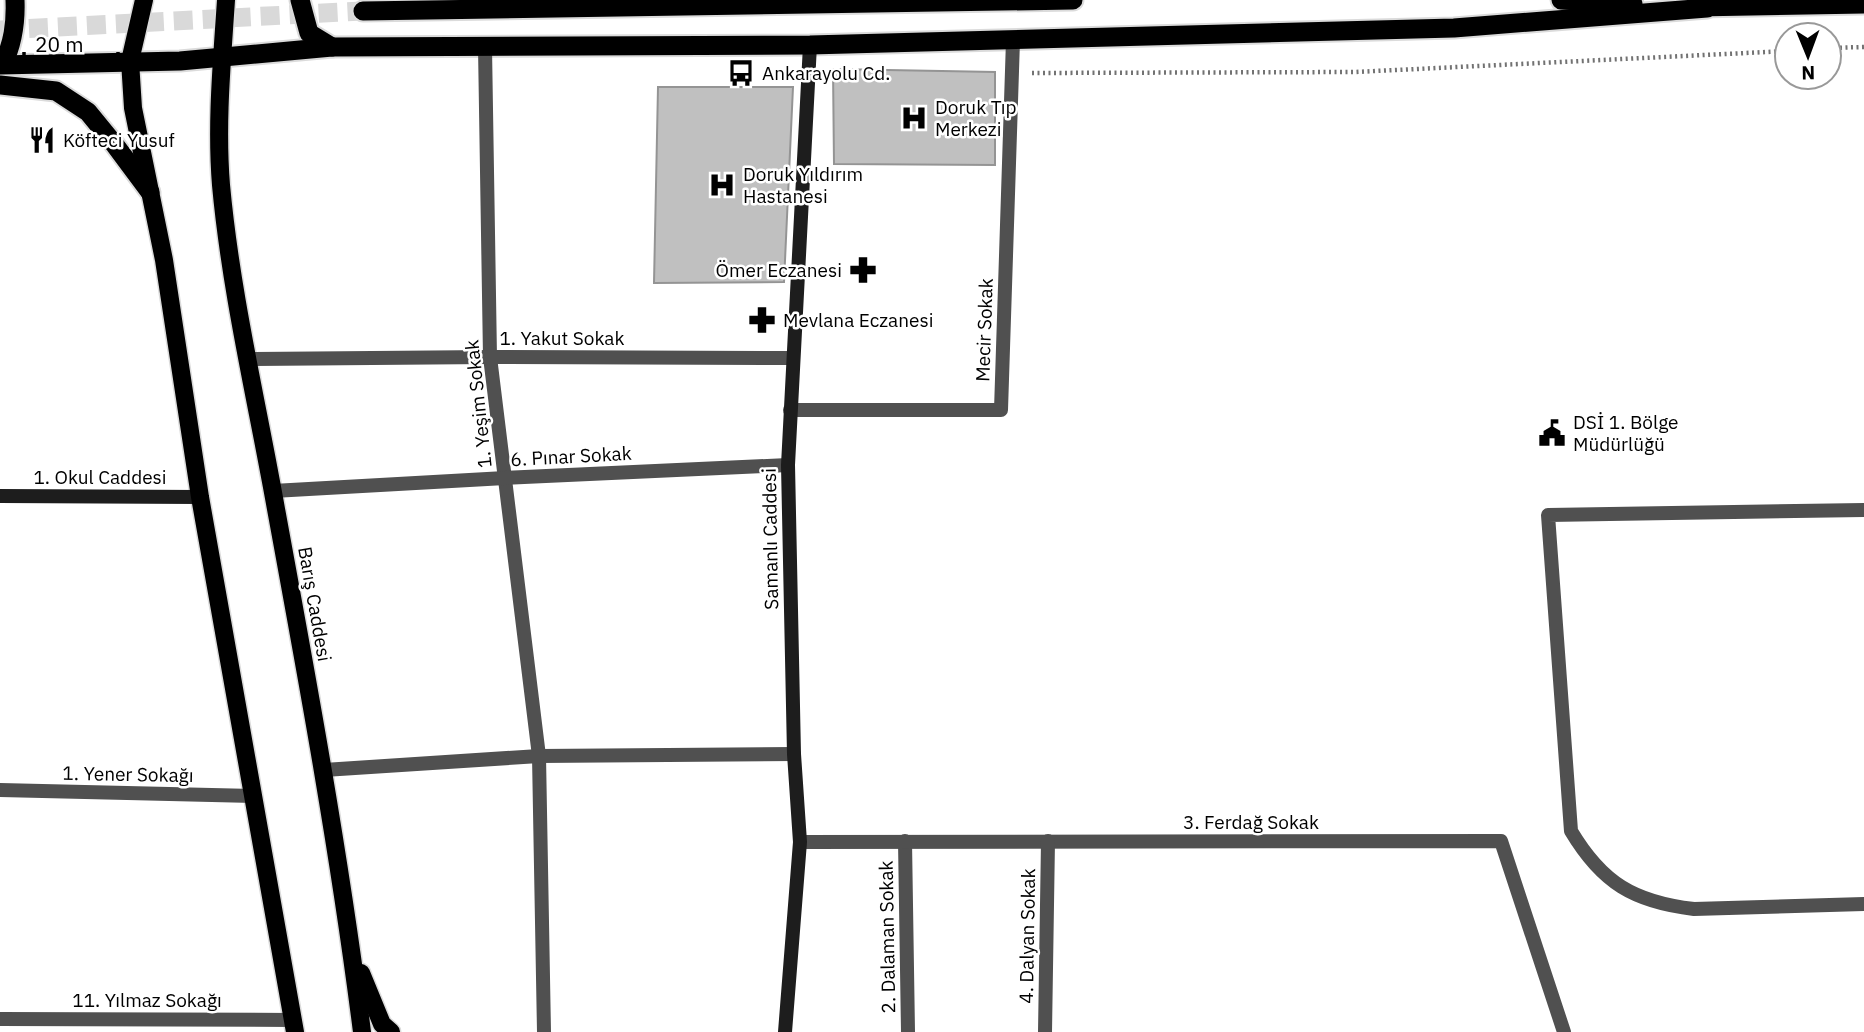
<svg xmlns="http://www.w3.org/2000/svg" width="1864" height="1032" font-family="'IBM Plex Sans',sans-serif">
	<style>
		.building { fill: #c0c0c0; stroke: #949494; stroke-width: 2 }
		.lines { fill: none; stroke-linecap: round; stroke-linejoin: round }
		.trunk-tunnel { stroke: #d9d9d9; stroke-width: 19; stroke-dasharray: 19 10; stroke-linecap: butt }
		.primary-casing { stroke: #dbdbdb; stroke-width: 21 }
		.trunk-casing { stroke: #dbdbdb; stroke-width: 23 }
		.path { stroke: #727272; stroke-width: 4.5; stroke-dasharray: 2 3.5; stroke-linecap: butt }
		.service { stroke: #505050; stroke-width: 14 }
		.minor { stroke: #505050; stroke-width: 14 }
		.secondary { stroke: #1d1d1d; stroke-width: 14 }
		.primary { stroke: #000; stroke-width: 18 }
		.trunk { stroke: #000; stroke-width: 19 }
		.labels { text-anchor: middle; stroke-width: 5; stroke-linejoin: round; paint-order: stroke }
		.poi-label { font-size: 19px; fill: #000; stroke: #fff; text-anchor: start }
		.street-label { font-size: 19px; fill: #000; stroke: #fff }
	</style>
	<rect width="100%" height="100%" fill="#fff"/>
	<g class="building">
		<polygon points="833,69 995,72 995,165 834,164"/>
		<polygon points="658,87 793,87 784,282 654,283"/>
	</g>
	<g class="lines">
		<polyline class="trunk-tunnel" points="0,30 363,11"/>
		<defs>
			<g id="primary">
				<polyline points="144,0 130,61 133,108 164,260 200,497 295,1032"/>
				<path d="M226 0C222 62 216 123 221 185 231 294 257 402 276 509 308 683 340 857 362 1032"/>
				<polyline points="361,973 382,1024 391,1032"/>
			</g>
			<g id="trunk">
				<polyline points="300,0 309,33 332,47"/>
				<polyline points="1561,0 1633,4"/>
				<polyline points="1695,7 1864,4"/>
				<polyline points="363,11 1073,0"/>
				<path d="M3 64C13 43 16 24 15 0"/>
				<polyline points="0,65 180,61 332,47 810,45 1454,28 1707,8"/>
				<polyline points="0,85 56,91 88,112 115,145 150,192"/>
			</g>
		</defs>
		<use href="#primary" class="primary-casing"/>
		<use href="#trunk" class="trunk-casing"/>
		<g class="path">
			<polyline points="1829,48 1864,47"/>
			<polyline points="1032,73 1355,72 1787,51"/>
		</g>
		<path class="service" d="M1864 510 1548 515 1571 831C1602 883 1634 902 1694 909L1864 904"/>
		<g class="minor">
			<polyline points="485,47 490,357 539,756 544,1032"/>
			<polyline points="248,359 490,357 792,358"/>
			<polyline points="790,410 1001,410 1013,40"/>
			<polyline points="273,491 505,478 788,465"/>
			<polyline points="324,770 539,756 794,754"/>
			<polyline points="0,790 254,796"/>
			<polyline points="905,841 908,1032"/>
			<polyline points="800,842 1501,841 1564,1032"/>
			<polyline points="0,1019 294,1020"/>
			<polyline points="1045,1032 1048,841"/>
		</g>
		<g class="secondary">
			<polyline points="0,496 200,497"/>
			<polyline points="785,1032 800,842 794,754 788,465 810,45"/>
		</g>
		<use href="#primary" class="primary"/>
		<use href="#trunk" class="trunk"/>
	</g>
	<defs>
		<symbol id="bus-bare" viewBox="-9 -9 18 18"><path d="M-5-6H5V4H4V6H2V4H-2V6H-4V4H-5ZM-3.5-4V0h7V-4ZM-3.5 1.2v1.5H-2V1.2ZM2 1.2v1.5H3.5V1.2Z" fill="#000" stroke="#fff" stroke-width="2.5" paint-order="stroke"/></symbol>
		<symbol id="hospital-bare" viewBox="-9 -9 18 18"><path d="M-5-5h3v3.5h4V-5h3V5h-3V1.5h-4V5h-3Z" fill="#000" stroke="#fff" stroke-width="2.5" paint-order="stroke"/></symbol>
		<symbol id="restaurant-bare" viewBox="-9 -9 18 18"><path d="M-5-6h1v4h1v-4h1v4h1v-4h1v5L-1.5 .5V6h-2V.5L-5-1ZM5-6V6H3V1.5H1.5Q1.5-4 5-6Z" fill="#000" stroke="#fff" stroke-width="2.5" paint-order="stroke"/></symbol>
		<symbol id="pharmacy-bare" viewBox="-9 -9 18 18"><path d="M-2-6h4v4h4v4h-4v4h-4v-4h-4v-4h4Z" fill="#000" stroke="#fff" stroke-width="2.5" paint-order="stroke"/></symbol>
		<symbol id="civic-bare" viewBox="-9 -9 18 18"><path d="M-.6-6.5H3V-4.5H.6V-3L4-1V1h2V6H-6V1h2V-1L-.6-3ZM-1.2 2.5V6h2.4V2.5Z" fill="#000" stroke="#fff" stroke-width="2.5" paint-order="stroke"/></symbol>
	</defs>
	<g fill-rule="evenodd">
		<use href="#bus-bare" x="722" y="54" width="38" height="38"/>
		<use href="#hospital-bare" x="895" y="99" width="38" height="38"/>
		<use href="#restaurant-bare" x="23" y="121" width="38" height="38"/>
		<use href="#hospital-bare" x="703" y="166" width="38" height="38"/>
		<use href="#pharmacy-bare" x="844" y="251" width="38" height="38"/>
		<use href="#pharmacy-bare" x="743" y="301" width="38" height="38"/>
		<use href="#civic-bare" x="1533" y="414" width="38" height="38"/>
	</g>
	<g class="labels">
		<g class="poi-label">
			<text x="762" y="80">Ankarayolu Cd.</text>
			<text x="935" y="114">Doruk Tıp<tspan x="935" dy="22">Merkezi</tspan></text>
			<text x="63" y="147">Köfteci Yusuf</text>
			<text x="743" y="181">Doruk Yıldırım<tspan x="743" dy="22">Hastanesi</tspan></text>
			<text x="842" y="277" text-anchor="end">Ömer Eczanesi</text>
			<text x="783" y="327">Mevlana Eczanesi</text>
			<text x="1573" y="429">DSİ 1. Bölge<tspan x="1573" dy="22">Müdürlüğü</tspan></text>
		</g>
		<g class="street-label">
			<text transform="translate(984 330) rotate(-88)" y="7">Mecir Sokak</text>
			<text x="562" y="345">1. Yakut Sokak</text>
			<text transform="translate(478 404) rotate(-96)" y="7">1. Yeşim Sokak</text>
			<text transform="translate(571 456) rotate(-3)" y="7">6. Pınar Sokak</text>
			<text x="100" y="484">1. Okul Caddesi</text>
			<text transform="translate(770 539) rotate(-91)" y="7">Samanlı Caddesi</text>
			<text transform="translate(315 604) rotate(80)" y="7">Barış Caddesi</text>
			<text transform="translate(128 774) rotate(1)" y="7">1. Yener Sokağı</text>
			<text x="1251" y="829">3. Ferdağ Sokak</text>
			<text transform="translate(1027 936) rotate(-89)" y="7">4. Dalyan Sokak</text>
			<text transform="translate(887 937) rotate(-91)" y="7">2. Dalaman Sokak</text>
			<text x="147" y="1007">11. Yılmaz Sokağı</text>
		</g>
	</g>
	<g transform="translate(1808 56) rotate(179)"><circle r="33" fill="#ffffff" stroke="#999999" stroke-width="2"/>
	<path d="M0-5L12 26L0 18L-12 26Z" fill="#000000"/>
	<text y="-10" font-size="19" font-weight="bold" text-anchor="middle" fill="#000000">N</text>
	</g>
	<path d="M24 52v10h94v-10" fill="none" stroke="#000000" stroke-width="3.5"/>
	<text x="35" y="52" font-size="21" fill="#000000" stroke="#ffffff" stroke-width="5" paint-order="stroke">20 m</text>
</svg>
